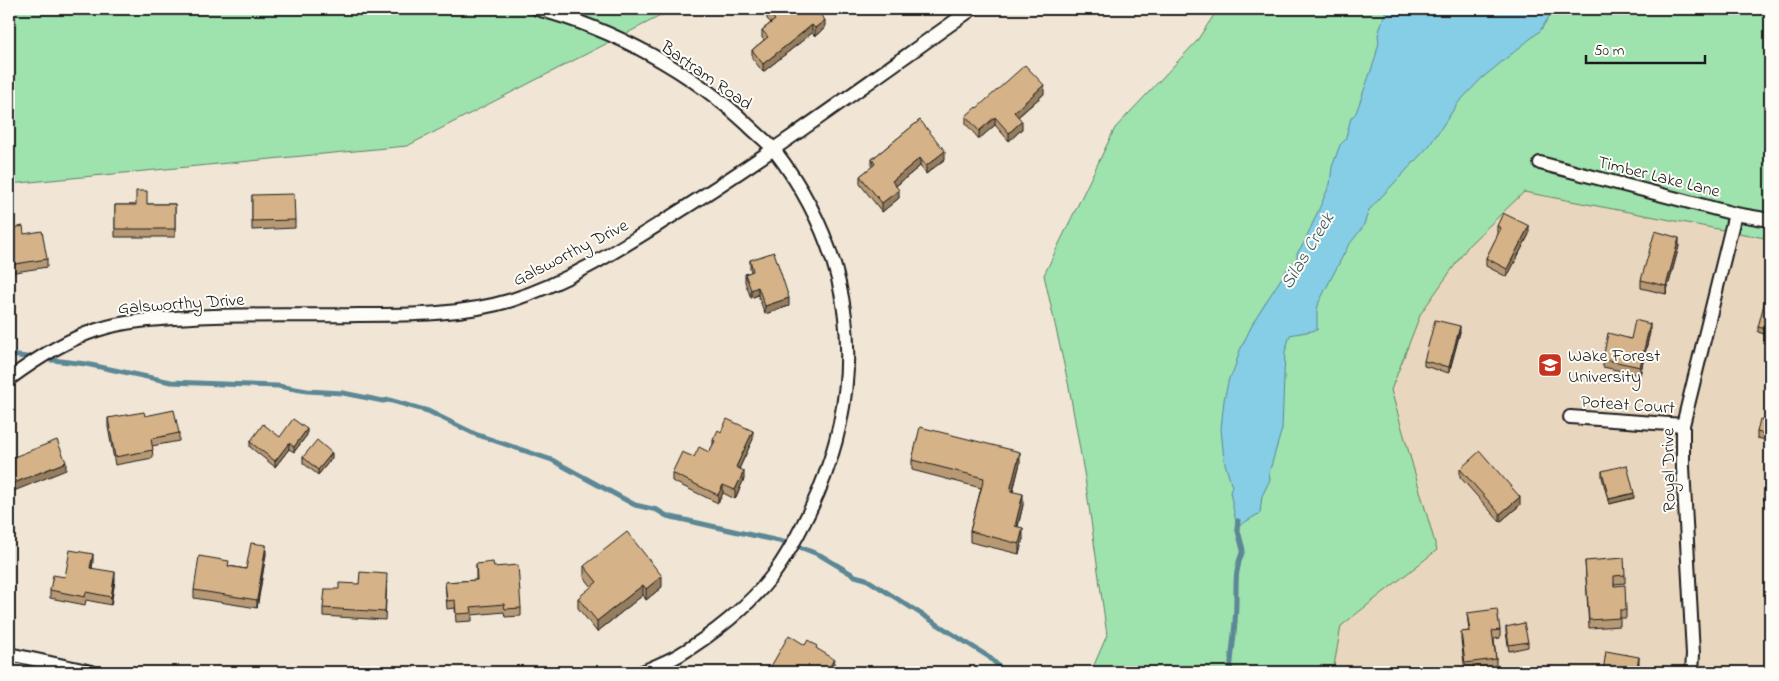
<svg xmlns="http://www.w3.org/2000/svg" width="1779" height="681" font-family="'Indie Flower',sans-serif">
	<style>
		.built { fill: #e9d6be }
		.green { fill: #9ee2ae; stroke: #5d7f65 }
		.water { fill: #85cee6; stroke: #5b8795 }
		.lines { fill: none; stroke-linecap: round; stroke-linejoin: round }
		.stream { stroke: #5b8795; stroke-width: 5 }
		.street-casing { stroke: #1c1c1c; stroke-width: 16 }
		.street { stroke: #fdfcf7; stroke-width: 12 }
		.wall { fill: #b79974; stroke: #1c1c1c }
		.shaded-wall { fill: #957d5e; stroke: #1c1c1c }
		.building { fill: #d5b287; stroke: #1c1c1c }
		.labels { text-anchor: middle; stroke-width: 4; stroke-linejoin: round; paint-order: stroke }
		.street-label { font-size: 18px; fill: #1c1c1c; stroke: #fdfcf7 }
		.poi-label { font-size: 18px; fill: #1c1c1c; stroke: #fdfcf7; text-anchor: start }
		.water-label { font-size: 19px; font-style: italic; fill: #415a63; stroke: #fdfcf7 }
	</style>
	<rect width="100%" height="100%" fill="#f1e6d5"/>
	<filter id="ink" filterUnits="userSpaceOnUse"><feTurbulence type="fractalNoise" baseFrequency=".02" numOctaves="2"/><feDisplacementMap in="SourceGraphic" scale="10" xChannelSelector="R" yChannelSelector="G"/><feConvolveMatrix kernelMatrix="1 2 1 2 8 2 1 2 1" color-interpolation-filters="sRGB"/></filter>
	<g filter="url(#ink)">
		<polygon class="built" points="1770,9 1770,672 1202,672 1383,248"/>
		<g class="green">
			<polygon points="9,9 674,9 407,146 9,184"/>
			<polygon points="1218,9 1770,9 1770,239 1524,192 1469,245 1421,313 1391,390 1437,550 1341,626 1333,672 1091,672 1107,635 1085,478 1069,387 1044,275 1115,128 1196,42"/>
		</g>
		<polygon class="water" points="1386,9 1554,9 1540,31 1482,78 1458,103 1429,146 1369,210 1363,227 1348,246 1319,302 1317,310 1317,330 1290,335 1285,352 1282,429 1269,473 1270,480 1262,496 1260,513 1237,527 1230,492 1232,487 1224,460 1221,429 1224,400 1229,378 1233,373 1240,350 1255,319 1288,268 1297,259 1297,253 1304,243 1330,184 1332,167 1340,145 1345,140 1351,118 1356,113 1375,59 1379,42 1378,35"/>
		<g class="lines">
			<g class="stream">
				<polyline points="9,355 36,358"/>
				<polyline points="44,359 86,364 171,382 278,386 307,391 343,393 383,401 389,400 428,411 475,434 552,460 635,505 657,510 667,516 792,544 820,555 855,576 866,579 989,657 1005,672"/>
				<path d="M1230 672C1232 649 1236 624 1236 601 1236 582 1235 569 1243 550L1237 527 1238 521"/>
			</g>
			<defs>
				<g id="street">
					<path d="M537 9C614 29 691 71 749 126 757 134 768 142 775 151 854 255 868 373 818 493 805 522 791 551 772 576 749 606 711 636 679 655 667 662 654 667 642 672"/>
					<polyline points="1540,163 1735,214 1770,220"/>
					<path d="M9 379C36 359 65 340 97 330 128 320 160 319 193 317 248 314 303 316 358 315 409 315 463 315 512 300 566 283 616 251 664 221 770 155 870 81 972 9"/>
					<polyline points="1570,417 1683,425"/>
					<polyline points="9,654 92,672"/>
					<polyline points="1692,672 1693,654 1683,467 1683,425 1735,214"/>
				</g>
			</defs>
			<use href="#street" class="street-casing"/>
			<use href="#street" class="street"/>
		</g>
		<g class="wall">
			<polygon points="767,10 825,28 815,36 812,33 763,72 752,58 752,50 764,40 762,38 762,30 771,23 767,19"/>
			<polygon points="1044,94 1018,117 1022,129 1009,141 995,125 979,139 966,124 966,116 977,108"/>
			<polygon points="920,120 945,159 926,174 920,166 896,186 899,198 882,212 860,184 860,176 872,167 872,159"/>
			<polygon points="252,195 295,220 295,228 252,230"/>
			<polygon points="147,204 175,204 175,237 115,237 115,205 136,205"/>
			<polygon points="1497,226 1529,234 1507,277 1486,266 1486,258 1498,235 1497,234"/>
			<polygon points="9,229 24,234 47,259 47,267 9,273"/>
			<polygon points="1679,246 1666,294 1641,288 1641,280"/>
			<polygon points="750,260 789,306 765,314 758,295 751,298 745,282 745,274 751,272 750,268"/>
			<polygon points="1770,302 1770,336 1758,332 1758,327"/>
			<polygon points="1460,332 1449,373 1424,366 1424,361"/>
			<polygon points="1650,332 1640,375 1603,367 1603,359 1631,339"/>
			<polygon points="1770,393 1770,441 1757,438 1757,432 1764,420"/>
			<polygon points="145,416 179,433 179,441 152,446 153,458 115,465 108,427 108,418"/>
			<polygon points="721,432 753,439 739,469 744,479 735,499 723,493 718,503 672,481 672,473 694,457 709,452 713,445 713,440"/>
			<polygon points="307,435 294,452 289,449 275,467 250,447 250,442 280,437"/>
			<polygon points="303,457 332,458 318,475 303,463"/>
			<polygon points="912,460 1020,463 1013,492 1023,505 1018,527 1023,539 1019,554 970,542 970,531 981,488 912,470"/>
			<polygon points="1460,469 1520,505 1500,522 1460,477"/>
			<polygon points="1602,471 1634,498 1609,504 1602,477"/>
			<polygon points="1770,476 1770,502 1764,500 1764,494"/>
			<polygon points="1770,544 1770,565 1768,564 1768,556"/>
			<polygon points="266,554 257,608 194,598 194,590 229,566 246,569"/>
			<polygon points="1585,561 1625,575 1625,583 1614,584 1614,586 1626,610 1626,618 1620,618 1620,626 1589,628"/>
			<polygon points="93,562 92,568 115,580 111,605 86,600 85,605 50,598 50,590 65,577"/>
			<polygon points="476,564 494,567 521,608 521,616 505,617 504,612 472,615 472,621 456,622 455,608 447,609 445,582 476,580"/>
			<polygon points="584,566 662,587 646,600 643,595 597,632 578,608 578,598 592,587 584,577"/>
			<polygon points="387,582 385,620 323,616 323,608 339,589 359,584"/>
			<polygon points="1467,613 1500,630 1500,638 1494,639 1496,659 1496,667 1465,671 1461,640 1461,632 1469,631"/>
			<polygon points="1506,627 1528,642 1528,647 1509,651 1506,632"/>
			<polygon points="805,645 817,649 834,667 831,672 770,672 770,668"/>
		</g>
		<g class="shaded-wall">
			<polygon points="825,20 825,28 815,36 815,28"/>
			<polygon points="812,25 812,33 763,72 763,64"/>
			<polygon points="1044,85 1044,94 1014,120 1014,112"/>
			<polygon points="995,117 995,125 979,139 979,131"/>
			<polygon points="1022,121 1022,129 1009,141 1009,133"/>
			<polygon points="945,151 945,159 926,174 926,166"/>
			<polygon points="920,158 920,166 892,189 892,181"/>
			<polygon points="899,190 899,198 882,212 882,203"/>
			<polygon points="1529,226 1529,234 1507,277 1507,269"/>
			<polygon points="1679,238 1679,246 1666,294 1666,286"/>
			<polygon points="758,287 758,295 751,298 751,290"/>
			<polygon points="789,298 789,306 765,314 765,306"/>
			<polygon points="1650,324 1650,332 1640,375 1640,367"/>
			<polygon points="1460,326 1460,332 1449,373 1449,367"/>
			<polygon points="307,429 307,435 294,452 294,447"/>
			<polygon points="753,431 753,439 736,475 736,467"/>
			<polygon points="289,443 289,449 275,467 275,461"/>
			<polygon points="1020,452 1020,463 1010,501 1010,491"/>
			<polygon points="332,453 332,458 318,475 318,470"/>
			<polygon points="66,462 66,470 9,493 9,485"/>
			<polygon points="744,471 744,479 735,499 735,490"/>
			<polygon points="723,485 723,493 718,503 718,495"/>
			<polygon points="1634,493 1634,498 1609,504 1609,499"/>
			<polygon points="1023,494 1023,505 1015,536 1015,526"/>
			<polygon points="1520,497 1520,505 1500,522 1500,514"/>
			<polygon points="1023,528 1023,539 1019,554 1019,544"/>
			<polygon points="266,545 266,554 257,608 257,600"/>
			<polygon points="93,554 93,562 90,576 90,568"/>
			<polygon points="115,572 115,580 111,605 111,597"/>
			<polygon points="662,576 662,587 646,600 646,589"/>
			<polygon points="643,585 643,595 597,632 597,621"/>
			<polygon points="1639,657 1639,665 1638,672 1636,672"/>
			<polygon points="834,659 834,667 831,672 827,672"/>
		</g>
		<g class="building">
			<polygon points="769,9 815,9 825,20 815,28 812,25 763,64 752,50 768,37 762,30 775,20 767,10"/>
			<polygon points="1025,65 1044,85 1014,112 1022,121 1009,133 995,117 979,131 966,116 976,107 977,108"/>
			<polygon points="920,120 945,151 926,166 920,158 892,181 899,190 882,203 860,176 875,164 872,159"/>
			<polygon points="136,191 147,191 147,204 175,204 175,229 115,229 115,205 136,205"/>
			<polygon points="294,194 295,220 252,221 252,195"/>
			<polygon points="1503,213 1529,226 1507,269 1486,258 1501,228 1497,226"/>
			<polygon points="23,226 24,234 42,231 47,259 9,265 9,229"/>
			<polygon points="1655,231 1679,238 1666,286 1641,280"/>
			<polygon points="774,252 789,298 765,306 758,287 751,290 745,274 753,271 750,260"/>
			<polygon points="1765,300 1770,302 1770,330 1758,327"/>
			<polygon points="1435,320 1460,326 1449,367 1424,361"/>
			<polygon points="1635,320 1650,324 1640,367 1603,359 1608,333 1631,339"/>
			<polygon points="1770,393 1770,435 1757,432 1760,419 1764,420"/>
			<polygon points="174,410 179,433 151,439 153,450 115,457 108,418 144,412 145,416"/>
			<polygon points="293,419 307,429 294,447 289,443 275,461 250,442 263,424 280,437"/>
			<polygon points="727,419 753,431 736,467 744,471 735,490 723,485 718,495 672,473 682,452 694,457 699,447 709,452 715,441 713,440 718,430 721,432"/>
			<polygon points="920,427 1020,452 1010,491 1023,494 1015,526 1023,528 1019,544 970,531 984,478 912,460"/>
			<polygon points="57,440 66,462 9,485 9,459"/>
			<polygon points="317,440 332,453 318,470 303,457"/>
			<polygon points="1480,451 1520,497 1500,514 1460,469"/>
			<polygon points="1627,465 1634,493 1609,499 1602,471"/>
			<polygon points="1770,476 1770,496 1764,494"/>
			<polygon points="627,532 662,576 646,589 643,585 597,621 578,598 597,582 584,566"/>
			<polygon points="251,543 266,545 257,600 194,590 199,556 229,561 228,566 246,569"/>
			<polygon points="1770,544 1770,557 1768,556"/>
			<polygon points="70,550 93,554 90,568 115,572 111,597 86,592 85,597 50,590 53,575 65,577"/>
			<polygon points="1624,558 1625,575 1614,576 1614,586 1625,585 1626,610 1620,610 1620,618 1589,620 1585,561"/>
			<polygon points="493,562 494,567 518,565 521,608 505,609 504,604 471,607 472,613 456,614 455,600 447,601 445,582 477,580 476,564"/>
			<polygon points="360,572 387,574 385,612 323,608 325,589 339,589 339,583 359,584"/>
			<polygon points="1497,609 1500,630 1492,631 1496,659 1465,663 1461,632 1470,631 1467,613"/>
			<polygon points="1524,623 1528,642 1509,645 1506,627"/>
			<polygon points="789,635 805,645 808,640 817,646 816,648 834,659 827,672 819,672 814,669 812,672 777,672 770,668"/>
			<polygon points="1606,651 1639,657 1636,672 1603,672"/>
		</g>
	</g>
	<defs>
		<symbol id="university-square" viewBox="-11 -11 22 22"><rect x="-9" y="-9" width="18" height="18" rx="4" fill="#c8321e" stroke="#fdfcf7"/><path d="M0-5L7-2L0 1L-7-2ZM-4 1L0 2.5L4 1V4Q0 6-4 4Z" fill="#fff"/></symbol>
	</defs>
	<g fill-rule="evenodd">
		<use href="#university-square" x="1536" y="351" width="28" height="28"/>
	</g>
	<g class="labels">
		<g class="street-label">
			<text transform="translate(707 75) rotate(35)" y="6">Bartram Road</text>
			<text transform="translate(1659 176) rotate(14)" y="6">Timber Lake Lane</text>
			<text transform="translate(570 252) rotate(-27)" y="6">Galsworthy Drive</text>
			<text transform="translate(181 303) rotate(-4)" y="6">Galsworthy Drive</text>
			<text transform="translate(1628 404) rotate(4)" y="6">Poteat Court</text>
			<text transform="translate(1668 470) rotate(-91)" y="6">Royal Drive</text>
		</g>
		<g class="poi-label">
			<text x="1568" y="361">Wake Forest<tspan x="1568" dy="21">University</tspan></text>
		</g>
		<g class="water-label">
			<text transform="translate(1306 250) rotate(-59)" y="7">Silas Creek</text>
		</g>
	</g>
	<rect width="1779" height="681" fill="none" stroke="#fdfcf7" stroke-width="30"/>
	<rect x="15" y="15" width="1749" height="651" fill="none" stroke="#1c1c1c" stroke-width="2" filter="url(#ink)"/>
	<path d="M1586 55v8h119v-8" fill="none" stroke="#1c1c1c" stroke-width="2.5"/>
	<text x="1594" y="55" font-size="15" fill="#1c1c1c" stroke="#fdfcf7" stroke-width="4" paint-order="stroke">50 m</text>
</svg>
